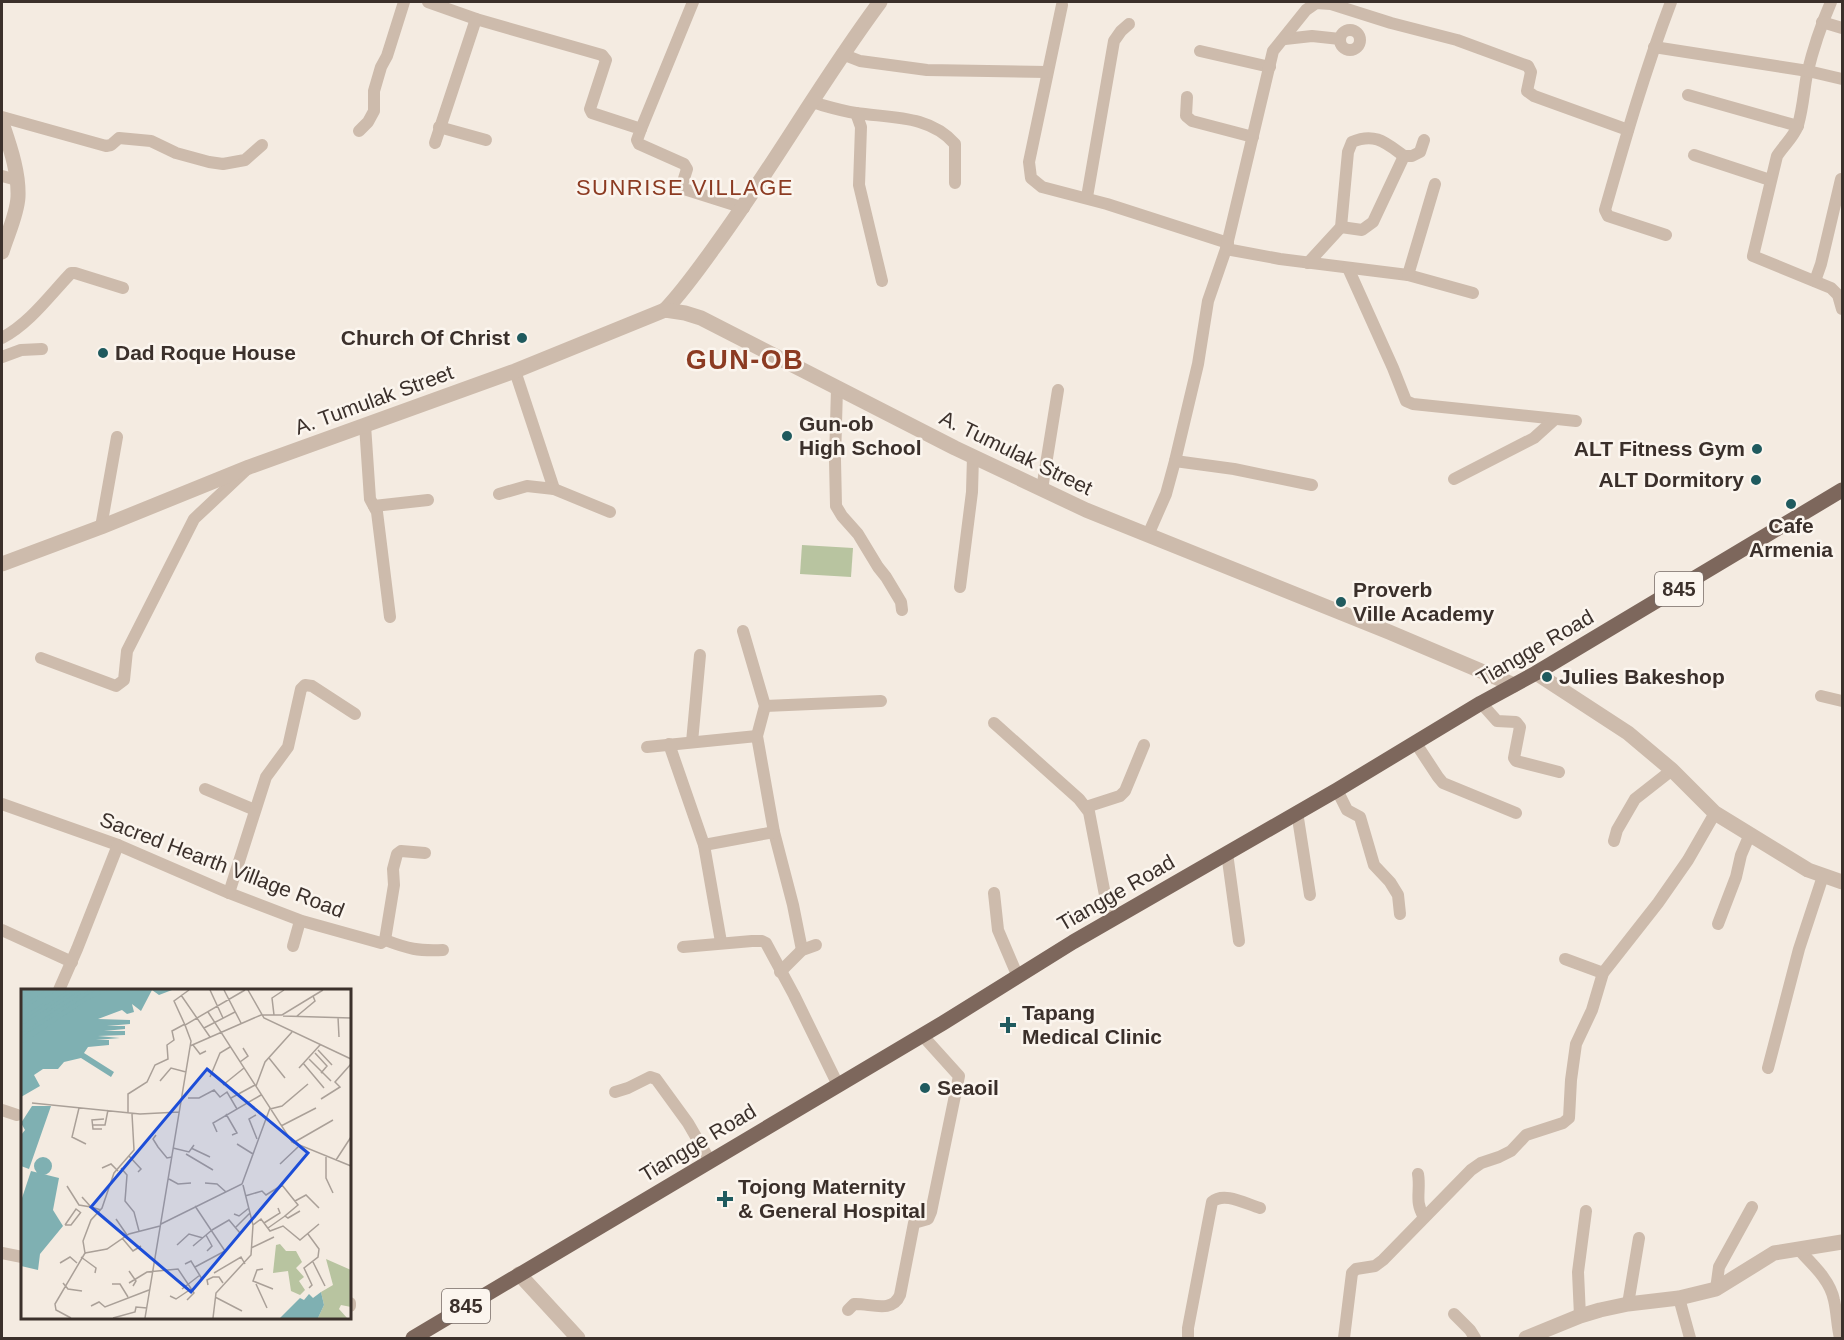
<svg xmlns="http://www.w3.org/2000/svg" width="1844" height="1340" font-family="Helvetica,sans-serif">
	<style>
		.grass { fill: #b8c4a0 }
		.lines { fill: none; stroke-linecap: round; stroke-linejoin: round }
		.minor { stroke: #cdbbac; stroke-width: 12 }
		.tertiary { stroke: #cdbbac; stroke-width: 15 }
		.primary { stroke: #7d675c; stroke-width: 15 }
		.poi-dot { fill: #1f5a5e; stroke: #fbf5ee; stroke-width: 2 }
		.labels { text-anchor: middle; stroke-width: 5; stroke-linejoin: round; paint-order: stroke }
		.shield { fill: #fbf5ee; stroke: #756b66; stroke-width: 1.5 }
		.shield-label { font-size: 20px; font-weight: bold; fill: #3b302b }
		.poi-label { font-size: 21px; font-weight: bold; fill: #3b302b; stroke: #fbf5ee; text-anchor: start }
		.street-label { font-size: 21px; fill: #3b302b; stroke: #fbf5ee }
		.neighbourhood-label { font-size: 22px; letter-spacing: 1.5px; fill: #8c3b22; stroke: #fbf5ee }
		.district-label { font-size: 27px; font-weight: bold; letter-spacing: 1.5px; fill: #8c3b22; stroke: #fbf5ee }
		.inset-river { fill: none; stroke: #7fb0b2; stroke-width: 3 }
		.inset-road { fill: none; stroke: #aaa098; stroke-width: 1.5 }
		.view { fill: #1d4ed8; fill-opacity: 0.15; stroke: #1d4ed8; stroke-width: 3 }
		.inset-edge { fill: none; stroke: #3b302b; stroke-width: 3 }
	</style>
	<rect width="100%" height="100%" fill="#f4ebe1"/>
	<polygon class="grass" points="802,545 853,548 851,577 800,574"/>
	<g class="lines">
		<g class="minor">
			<polyline points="428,2 476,19 602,55 606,60 590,109 592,113 641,129 637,140 639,144 684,164 687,169 682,185 684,189 744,208"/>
			<path d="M1831 2C1821 25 1813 49 1807 74 1804 90 1803 108 1798 125 1794 137 1784 145 1777 156L1753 256 1831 288 1838 295 1842 309"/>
			<polyline points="1062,5 1029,162 1031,178 1042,187 1107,204 1228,243"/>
			<polyline points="1822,22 1842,28"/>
			<circle cx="1350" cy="40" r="10"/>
			<polyline points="1285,39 1312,36 1340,39"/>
			<polyline points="1654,47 1808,71 1842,79"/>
			<polyline points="1200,51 1270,67"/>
			<polyline points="842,54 860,61 927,70 1047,72"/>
			<polyline points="1688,95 1798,126"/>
			<polyline points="1187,97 1186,116 1192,121 1253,137"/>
			<path d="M811 102C826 106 841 111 856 113 891 118 930 115 955 144V183"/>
			<polyline points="856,113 861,127 859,185 882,281"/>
			<polyline points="2,117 106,146 111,145 119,138 151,141 176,153 209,162 223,164 245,160 262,145"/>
			<polyline points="439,127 486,140"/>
			<polyline points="641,129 693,2"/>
			<polyline points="359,131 368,122 374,111 374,91 381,67 387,56 404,2"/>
			<polyline points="435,143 476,19"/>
			<polyline points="1694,155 1770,180"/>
			<polyline points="2,176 17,180"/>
			<polyline points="1087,197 1114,41 1121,31 1129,24"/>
			<polyline points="1341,227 1362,230 1373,222 1404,156"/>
			<path d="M1666 235 1608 216 1605 210C1625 140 1645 70 1671 2"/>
			<polyline points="1226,249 1280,259 1408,275 1473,293"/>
			<path d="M1308 263 1341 227 1348 152 1352 142C1375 132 1386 143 1404 156H1412L1420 152 1424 140"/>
			<polyline points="1348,268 1393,368 1406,401 1413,404 1576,421"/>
			<polyline points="1408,275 1435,184"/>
			<polyline points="1815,281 1821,264 1841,179"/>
			<path d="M2 338C30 323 49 296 71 273H75L123 288"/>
			<polyline points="2,357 21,350 42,349"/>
			<polyline points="515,371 554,489"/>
			<polyline points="837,388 835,460 836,506 842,516 858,534 878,567 886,577 901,602 902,610"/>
			<polyline points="365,425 370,499 377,512 390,617"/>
			<polyline points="1175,461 1234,469 1312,485"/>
			<polyline points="1454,479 1534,438 1555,419"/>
			<polyline points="1042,489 1058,390"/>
			<polyline points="499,494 527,486 554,489 610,512"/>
			<polyline points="374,506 428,500"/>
			<polyline points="101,527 117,437"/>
			<polyline points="1148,535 1166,494 1175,461 1198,364 1208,301 1226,249 1273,51 1306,10 1316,3 1331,4 1391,23 1457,40 1528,66 1531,72 1527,91 1534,96 1628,130"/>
			<polyline points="960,587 972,492 973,456"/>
			<polyline points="743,631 765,706 757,736 774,832 793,905 802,950"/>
			<polyline points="41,658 116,686 124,680 127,651 194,519 244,472"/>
			<polyline points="1821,696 1842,701"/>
			<polyline points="1481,703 1497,721 1516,722 1520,727 1514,758 1516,761 1559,772"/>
			<polyline points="765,706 881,701"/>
			<polyline points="994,723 1079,799 1089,812 1110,921"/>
			<polyline points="692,742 700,655"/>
			<polyline points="1415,742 1438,777 1443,783 1516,813"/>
			<polyline points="669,744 704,845 721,942"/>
			<polyline points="647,747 757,736"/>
			<polyline points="205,789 255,810"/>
			<polyline points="1337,790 1347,810 1360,817 1374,865 1390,882 1398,895 1400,914"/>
			<polyline points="2,804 118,845 229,893 302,921 381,943 385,940 394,885 393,869 397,854 401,851 425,853"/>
			<polyline points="1086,807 1120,796 1125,791 1144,745"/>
			<polyline points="1297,812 1310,895"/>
			<polyline points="1614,841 1617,830 1635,799 1672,770"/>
			<polyline points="704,845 774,832"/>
			<polyline points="1227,853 1239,941"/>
			<polyline points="229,893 266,777 288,747 301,689 305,685 312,686 355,714"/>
			<polyline points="994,893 998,930 1018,977"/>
			<polyline points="1718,924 1736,877 1741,855 1750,834"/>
			<polyline points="2,930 72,962"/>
			<path d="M385 940C409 949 417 951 443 950"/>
			<polyline points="293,946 300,921"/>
			<polyline points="683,947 752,941 762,941 766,943 794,995 838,1085"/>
			<polyline points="1565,959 1603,973"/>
			<polyline points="780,972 802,950 816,945"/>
			<polyline points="59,990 77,949 118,845"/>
			<polyline points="1768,1068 1799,949 1823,876"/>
			<polyline points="615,1092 628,1088 650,1077 656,1079 688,1123 710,1161"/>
			<polyline points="2,1110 17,1115"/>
			<path d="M1418 1174C1421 1191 1414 1201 1424 1217"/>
			<path d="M1799 1250C1813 1265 1830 1280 1834 1300 1837 1313 1837 1326 1840 1338"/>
			<polyline points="2,1253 22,1257"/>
			<polyline points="1716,1289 1719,1267 1752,1207"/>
			<polyline points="1679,1298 1690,1338"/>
			<polyline points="350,1303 350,1306"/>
			<polyline points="1628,1304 1639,1238"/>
			<path d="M848 1310 854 1304C870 1303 892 1314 900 1295L914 1223 928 1219 931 1212 959 1076 922 1035"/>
			<polyline points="1454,1314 1470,1330 1475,1338"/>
			<polyline points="1580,1316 1578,1272 1586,1211"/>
			<path d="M1188 1338V1328L1212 1202C1224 1191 1246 1204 1260 1208"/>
			<polyline points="1344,1338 1352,1273 1356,1269 1375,1266 1383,1260 1471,1170 1481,1163 1499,1157 1511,1151 1526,1135 1563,1123 1569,1118 1571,1080 1576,1044 1592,1010 1603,973 1658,903 1688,860 1715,813"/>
		</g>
		<g class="tertiary">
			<path d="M2 123C10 147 19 172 18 197 17 215 7 235 2 252"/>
			<path d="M665 310C683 291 698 270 713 249 772 169 821 81 880 2"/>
			<polyline points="2,564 101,527 249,467 515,371 665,310 685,313 701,318 955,448 1086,510 1389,632 1514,685"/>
			<polyline points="1536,673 1628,733 1672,770 1715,813 1808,870 1842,882"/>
			<polyline points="519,1274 578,1338"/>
			<polyline points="1526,1338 1580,1316 1600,1310 1628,1304 1679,1298 1716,1289 1774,1253 1842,1242"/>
		</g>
		<polyline class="primary" points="413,1338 943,1023 1073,942 1337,790 1481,703 1536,673 1842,490"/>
	</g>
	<g class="poi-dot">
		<circle cx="522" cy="338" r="6"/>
		<circle cx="103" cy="353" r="6"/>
		<circle cx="787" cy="436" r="6"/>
		<circle cx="1757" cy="449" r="6"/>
		<circle cx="1756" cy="480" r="6"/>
		<circle cx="1791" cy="504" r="6"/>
		<circle cx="1341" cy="602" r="6"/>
		<circle cx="1547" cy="677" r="6"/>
		<path d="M1005 1016h6v6h6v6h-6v6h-6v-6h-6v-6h6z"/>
		<circle cx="925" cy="1088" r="6"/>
		<path d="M722 1190h6v6h6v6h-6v6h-6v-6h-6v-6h6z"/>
	</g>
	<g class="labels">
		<g class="shield">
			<rect x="1655" y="572" width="48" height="34" rx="4.5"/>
			<rect x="442" y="1289" width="48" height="34" rx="4.5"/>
		</g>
		<g class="shield-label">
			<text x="1679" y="596">845</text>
			<text x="466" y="1313">845</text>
		</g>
		<g class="poi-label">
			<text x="510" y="345" text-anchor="end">Church Of Christ</text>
			<text x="115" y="360">Dad Roque House</text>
			<text x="799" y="431">Gun-ob<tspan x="799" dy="24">High School</tspan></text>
			<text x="1745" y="456" text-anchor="end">ALT Fitness Gym</text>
			<text x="1744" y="487" text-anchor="end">ALT Dormitory</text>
			<text x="1791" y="533" text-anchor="middle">Cafe<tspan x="1791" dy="24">Armenia</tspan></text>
			<text x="1353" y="597">Proverb<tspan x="1353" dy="24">Ville Academy</tspan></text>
			<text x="1559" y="684">Julies Bakeshop</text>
			<text x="1022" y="1020">Tapang<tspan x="1022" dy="24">Medical Clinic</tspan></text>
			<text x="937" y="1095">Seaoil</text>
			<text x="738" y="1194">Tojong Maternity<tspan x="738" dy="24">&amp; General Hospital</tspan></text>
		</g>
		<g class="street-label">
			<text transform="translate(374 400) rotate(-20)" y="7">A. Tumulak Street</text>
			<text transform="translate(1016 453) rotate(26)" y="7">A. Tumulak Street</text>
			<text transform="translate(1535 648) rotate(-30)" y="7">Tiangge Road</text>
			<text transform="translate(222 865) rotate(21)" y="7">Sacred Hearth Village Road</text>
			<text transform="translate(1116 893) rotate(-30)" y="7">Tiangge Road</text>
			<text transform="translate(698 1143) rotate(-31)" y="7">Tiangge Road</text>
		</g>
		<g class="neighbourhood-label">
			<text x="685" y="195">SUNRISE VILLAGE</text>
		</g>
		<g class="district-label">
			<text x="745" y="369">GUN-OB</text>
		</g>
	</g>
	<g transform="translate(21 989)">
		<rect width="330" height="330" fill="#f4ebe1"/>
		<path d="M259 255 265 262H275L281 273 275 279 283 288 278 292 284 301 279 306 270 302 267 282 252 284 255 256ZM305 270 330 281V318L320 316 318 320 326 329H297L303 316 300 303 312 296Z" fill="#b8c4a0"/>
		<path d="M0 1H151L138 6 131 1 120 22 111 15 113 23 106 25 101 21 77 30 109 31V35L86 37H104V40L83 42H104V46L77 47 99 49 75 51H88V56L67 58 63 64 93 83 90 88 60 69 43 73 37 80H22L13 86 19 97 0 108ZM11 117H30L8 180 0 177V146L4 141 0 134ZM13 177a9 9 0 1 1 18 0a9 9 0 1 1-18 0ZM10 182 38 189 32 221 42 237 19 265 17 281 0 277V212ZM300 303 303 316 297 329H259L279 309 283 311 288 305 292 309Z" fill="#7fb0b2"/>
		<path class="inset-river" d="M0 12 17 1M0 16 22 1M0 20 28 1M0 24 33 1M0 27 39 1M0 31 44 1M0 35 50 1M0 39 56 1M0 42 63 1M0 46 71 1M0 50 78 1M0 54 62 12 85 1"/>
		<path class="inset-road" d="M189 1 202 29M203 1 220 34M227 1 243 29 330 70M160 6 189 48M187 23 271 153 330 177M253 26 251 9 263 1M262 27 330 29M276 27 294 12 292 7M317 28 318 48M164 36 153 12 168 1M183 39 214 23M172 56 179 65 185 62M169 57 240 26H261L302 1M297 61 311 76M294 64 306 77 300 84M248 69 264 89M288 70 310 92M219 73 227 67 222 59M282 74 303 99M278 79 299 56M189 88 199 64 209 58M139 92 150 79 165 83M202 96 223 79M235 97 244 73 271 43M167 109H178L193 101 199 108 206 103 216 120M210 109 234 96M300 110 319 98 314 93 330 75M11 114 119 125 158 123M58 119 51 148 65 155M249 120 261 117 287 95M107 124V105L126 93 134 76 147 70 146 56 153 51 151 42 164 35M205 125 216 144 211 146M235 126 228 130 236 150M71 136H84L87 121M260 137 295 119M81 140H72L71 131 83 130M196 143 192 134 240 106M135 146 132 150 137 158 146 169 151 168M272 154 312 131M216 155 232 165M152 159 168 163 173 156M170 159 189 168M165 165 192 181M108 167 120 180 117 183M305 168V189L312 204M315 171 330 148M259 175 277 158M81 179 90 175 97 182M100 179 106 186 104 212 113 223 118 242M148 190 157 195 170 194M184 194 196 195 205 203M46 197 58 216 70 218M224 207 241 202 245 206 261 196 277 216 264 227 267 229 279 222M61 208 70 218 80 221M274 212 285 206 298 219M174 217 204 262 174 278M213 225 218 227 228 219M95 230 106 246M243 234 259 224 257 219M140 235 221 195 249 119M44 236 55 220 59 223M44 236H50L60 223M232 236 240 230 249 242 262 237 279 251 298 235M215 238 229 224M247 239 264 227M191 241 208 231 219 244M287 245 298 260 297 268 283 279 291 296 288 299M185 246 191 257 186 262M101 249 112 262 120 257M156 256 168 245 182 249M172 257 191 241M230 259 253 248M64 264 62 252 70 231 81 219 93 184 113 161 111 125M64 264 86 260 108 245 139 237M60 268 75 279 74 284M292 273 304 297M39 274 49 268 56 274M164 275 170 272 181 290M242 280 236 281 232 292 252 300M108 282 115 292 112 297M193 284 220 268 224 275M42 294 47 300 61 302M108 294 126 283 157 280 173 304 166 311M91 295H99L107 308M235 295 246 319M187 296 186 291 192 288H198L202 294M161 300 179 286M149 307 155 310 170 300M194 308 221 322M70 317 78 313 84 318 128 301M50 329 35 321 34 315 64 264M92 329 114 323 115 318 126 319M124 329 170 52 164 36 224 1M192 329 195 304 230 266 232 236 222 196"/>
		<path class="view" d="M186 80 287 164 170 303 70 218Z"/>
		<rect width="330" height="330" class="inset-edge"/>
	</g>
	<rect width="1844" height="1340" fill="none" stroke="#3b302b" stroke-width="6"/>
</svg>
